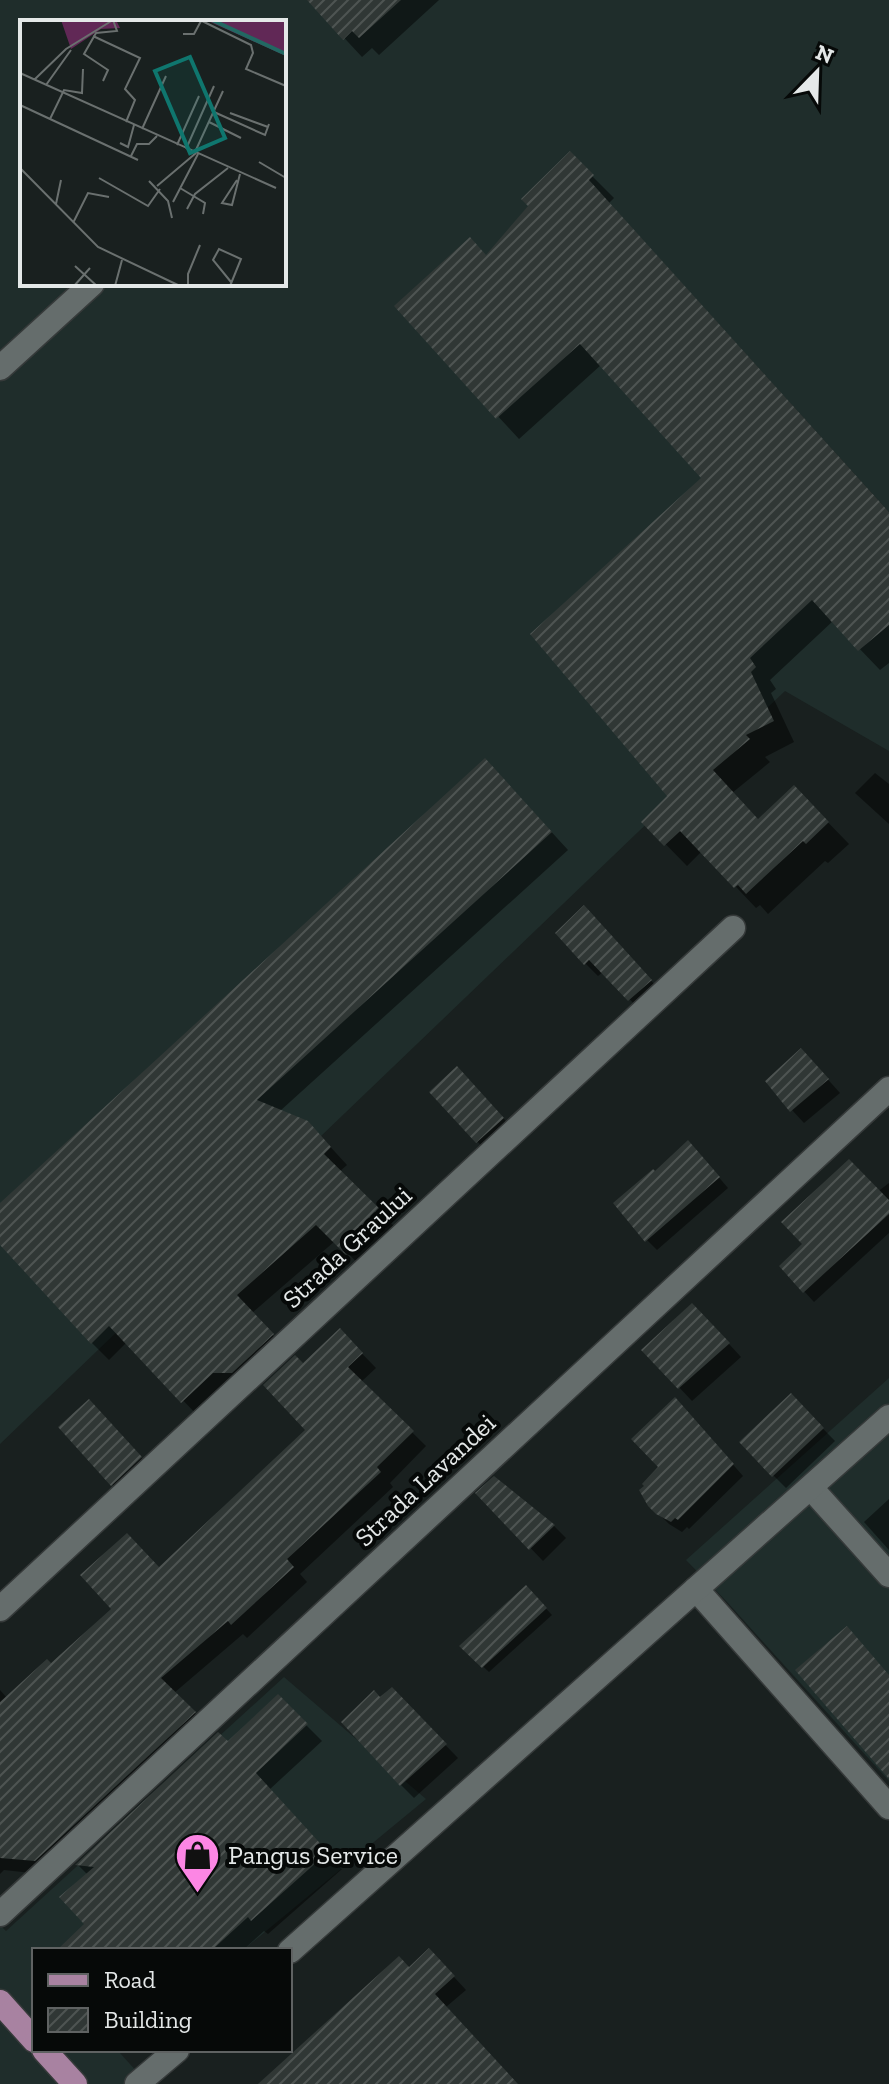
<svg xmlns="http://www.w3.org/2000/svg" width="889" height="2084" font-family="'Zilla Slab',serif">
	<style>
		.built { fill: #1f2d2b; fill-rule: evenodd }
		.shadow { fill: #0007 }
		.building { fill: url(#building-hatch) }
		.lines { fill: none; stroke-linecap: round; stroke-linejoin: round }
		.minor-casing { stroke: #363a3a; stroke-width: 27 }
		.major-casing { stroke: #363a3a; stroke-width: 27 }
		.minor { stroke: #656d6c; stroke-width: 24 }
		.major { stroke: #a882a1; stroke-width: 24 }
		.labels { text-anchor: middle; stroke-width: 8; stroke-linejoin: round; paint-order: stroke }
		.street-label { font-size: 26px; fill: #e4e8e8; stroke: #060908 }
		.poi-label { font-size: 26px; fill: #e4e8e8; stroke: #060908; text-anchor: start }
		.inset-river { fill: none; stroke: #226862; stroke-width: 4 }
		.inset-road { fill: none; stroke: #6a706f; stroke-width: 2 }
		.view { fill: #0f766e; fill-opacity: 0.15; stroke: #0f766e; stroke-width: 4 }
		.inset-edge { fill: none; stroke: #e4e8e8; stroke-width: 4 }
	</style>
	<defs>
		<pattern id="building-hatch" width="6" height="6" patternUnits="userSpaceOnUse" patternTransform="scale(2)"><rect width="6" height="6" fill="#303735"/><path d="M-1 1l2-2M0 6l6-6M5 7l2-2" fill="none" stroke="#4e5452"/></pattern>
	</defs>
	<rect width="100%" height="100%" fill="#19201f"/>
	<g class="built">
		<path d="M0 0H889V751L785 691 0 1444ZM22 22H284V284H22Z"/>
		<polygon points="889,1378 889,1781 727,1602 686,1560"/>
		<polygon points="284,1677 426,1799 243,1950 34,1950 34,2050 122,2050 120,2053 148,2084 0,2084 0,1925 6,1931"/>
	</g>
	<g class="shadow">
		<polygon points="309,0 439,0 379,55 372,48 362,57"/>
		<polygon points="570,154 614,198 609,203 889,512 889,663 880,670 833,621 770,680 776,689 771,693 794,742 765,757 770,762 732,793 759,821 815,809 849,844 828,863 825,861 768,914 760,905 756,908 702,851 687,866 644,822 670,796 703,478 601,365 519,439 396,306 487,257"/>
		<polygon points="875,773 889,784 889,824 855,793"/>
		<polygon points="502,778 568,850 280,1111 325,1141 347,1165 339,1172 402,1234 365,1270 335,1241 252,1313 289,1353 200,1418 127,1342 109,1360 92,1343 0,1242 0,1205"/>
		<polygon points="597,920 663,994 642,1012 603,972 598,976 585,963"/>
		<polygon points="814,1064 840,1093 804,1123 792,1110"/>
		<polygon points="469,1081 516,1132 490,1155 432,1093"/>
		<polygon points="698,1153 728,1188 657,1250 647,1240 655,1173"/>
		<polygon points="889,1183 889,1233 814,1302 781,1266"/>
		<polygon points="705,1318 741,1357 692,1401 644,1350"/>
		<polygon points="340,1331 376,1368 361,1382 426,1446 390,1483 393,1487 300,1574 307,1582 247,1638 243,1634 174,1693 209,1727 50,1875 4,1870 0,1874 0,1690 7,1698 51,1665 160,1570 308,1430 303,1366"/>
		<polygon points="791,1396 835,1441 786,1488 741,1443"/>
		<polygon points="685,1410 743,1476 689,1529 687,1527 682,1532 669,1524 649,1504 661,1467"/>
		<polygon points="102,1414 153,1471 125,1497 112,1484"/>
		<polygon points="478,1493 554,1526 566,1538 543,1561"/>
		<polygon points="889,1499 889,1550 864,1522"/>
		<polygon points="526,1587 552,1615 489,1672 462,1647"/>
		<polygon points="392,1690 458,1758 414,1798 401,1785 380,1699"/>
		<polygon points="278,1697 322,1741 269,1790 342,1869 268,1934 264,1931 243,1950 60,1950 87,1924 88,1875 78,1865 228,1744"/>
		<polygon points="442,1964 466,1990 446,2007 516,2084 261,2084 409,1969"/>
	</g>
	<g class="building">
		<polygon points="307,0 401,0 359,38 352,31 343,40"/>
		<polygon points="570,151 594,175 589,180 889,512 889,625 858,651 812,600 750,658 756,667 751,672 774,721 746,735 750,739 713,770 758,819 794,785 829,822 806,844 803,841 746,894 738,885 734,888 680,831 664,846 641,822 667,796 530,634 701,478 580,344 496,419 394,306 470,237 486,255 528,206 521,199"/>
		<polygon points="485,758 552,832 257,1100 308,1121 331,1147 324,1154 386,1215 346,1255 316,1225 237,1295 274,1334 232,1373 213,1373 181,1403 109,1326 91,1344 0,1245 0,1203"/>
		<polygon points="584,905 652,980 628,1001 589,960 584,965 555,933"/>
		<polygon points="801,1048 829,1079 790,1112 765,1081"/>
		<polygon points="457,1066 504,1118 476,1143 429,1092"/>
		<polygon points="688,1140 720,1177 645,1242 613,1203 653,1169 655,1171"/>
		<polygon points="849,1159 889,1200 889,1214 803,1293 779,1266 802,1244 781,1222"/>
		<polygon points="692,1303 730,1343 678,1389 641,1350"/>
		<polygon points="340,1328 363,1353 348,1367 414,1431 377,1467 381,1472 287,1559 294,1567 231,1625 228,1621 161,1678 196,1712 35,1861 0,1858 0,1702 47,1659 51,1663 111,1609 80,1575 127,1533 159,1567 305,1430 263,1385 295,1355 303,1363"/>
		<polygon points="791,1393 824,1428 772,1477 739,1442"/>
		<polygon points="675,1397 734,1464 678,1520 675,1518 671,1522 656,1514 648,1506 639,1490 644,1486 642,1484 658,1467 631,1439"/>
		<polygon points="89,1399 142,1457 111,1486 58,1427"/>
		<polygon points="494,1476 555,1525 529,1550 475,1493"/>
		<polygon points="526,1585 547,1608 482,1668 459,1646"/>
		<polygon points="847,1626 889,1675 889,1779 795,1670"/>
		<polygon points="392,1687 447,1744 400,1786 341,1722 374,1690 380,1697"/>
		<polygon points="278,1694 308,1724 256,1773 328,1852 251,1921 248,1917 212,1950 57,1950 84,1924 59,1897 94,1867 75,1865 218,1732 228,1741"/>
		<polygon points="429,1948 455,1976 435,1994 518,2084 258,2084 399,1956 409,1967"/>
	</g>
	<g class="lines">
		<defs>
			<g id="minor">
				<polyline points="0,368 92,284"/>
				<polyline points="811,1488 889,1575"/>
				<polyline points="696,1589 889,1807"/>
				<polyline points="0,1609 733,928"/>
				<polyline points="0,1914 889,1089"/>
				<polyline points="290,1951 889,1417"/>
				<polyline points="137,2084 177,2050"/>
			</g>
			<g id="major">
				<polyline points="0,2002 34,2040"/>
				<polyline points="44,2050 75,2084"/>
			</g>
		</defs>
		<use href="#minor" class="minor-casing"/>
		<use href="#major" class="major-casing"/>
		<use href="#minor" class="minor"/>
		<use href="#major" class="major"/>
	</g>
	<defs>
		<symbol id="shop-pin" viewBox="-11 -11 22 30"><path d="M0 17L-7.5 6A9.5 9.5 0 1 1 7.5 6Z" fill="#fc86e4" stroke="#060908"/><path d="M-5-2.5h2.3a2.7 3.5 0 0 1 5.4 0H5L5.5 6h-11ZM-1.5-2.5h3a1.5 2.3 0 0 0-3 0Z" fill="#111"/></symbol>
	</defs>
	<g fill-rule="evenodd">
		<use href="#shop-pin" x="172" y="1830" width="51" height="69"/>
	</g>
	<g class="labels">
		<g class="street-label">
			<text transform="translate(347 1247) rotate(-43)" y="9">Strada Graului</text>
			<text transform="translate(425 1480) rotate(-43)" y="9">Strada Lavandei</text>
		</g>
		<g class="poi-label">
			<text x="228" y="1864">Pangus Service</text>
		</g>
	</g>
	<g transform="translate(20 20)">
		<rect width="266" height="266" fill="#19201f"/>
		<path d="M41 0H96L100 8 81 9 51 29ZM186 0H266V36Z" fill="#612856"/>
		<path class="inset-river" d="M192 0 266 34"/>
		<path class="inset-road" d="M180 0 231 25 233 33 226 49 266 66M163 14H174L181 1M73 16 120 38 105 69 115 80 106 102M0 53 256 168M14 60 46 29 93 0M83 61 88 50 64 34 76 13 97 11 93 0M26 65 51 30M0 85 118 140M194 92 245 115 249 104M210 93 248 107M30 99 44 70 62 73 63 49M189 102 221 118M122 109 146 56M100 123 108 127 114 105M157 125 179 76M166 129 194 66M175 132 203 71M111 136 117 124H129L137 116M239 142 266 158M0 148 78 227 160 266M79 158 128 186 140 169M217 160 202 183 212 185 220 154M129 161 148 181 152 198M137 166 176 133M160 168 185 183 183 194M153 182 178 134M36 184 41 160M167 189 175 174 208 148M53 203 68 173 89 177M55 246 77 266M54 266 70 248M95 266 102 240M168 266V254L180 225M210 266 221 239 199 229 193 240 211 262"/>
		<path class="view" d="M170 37 205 118 170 133 135 51Z"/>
		<rect width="266" height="266" class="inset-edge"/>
	</g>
	<rect x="32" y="1948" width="260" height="104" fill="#060908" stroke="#5f6262" stroke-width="2"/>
	<rect x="48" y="1974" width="40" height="12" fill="#a882a1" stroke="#5f6262" stroke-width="2"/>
	<text x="104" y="1988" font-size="24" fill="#e4e8e8">Road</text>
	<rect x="48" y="2008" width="40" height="24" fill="url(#building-hatch)" stroke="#5f6262" stroke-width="2"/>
	<text x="104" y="2028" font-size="24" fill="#e4e8e8">Building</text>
	<g transform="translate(817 72) rotate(23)" stroke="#060908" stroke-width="6" paint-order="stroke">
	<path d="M0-6L14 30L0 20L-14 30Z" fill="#e4e8e8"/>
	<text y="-12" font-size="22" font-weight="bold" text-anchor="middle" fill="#e4e8e8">N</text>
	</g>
</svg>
